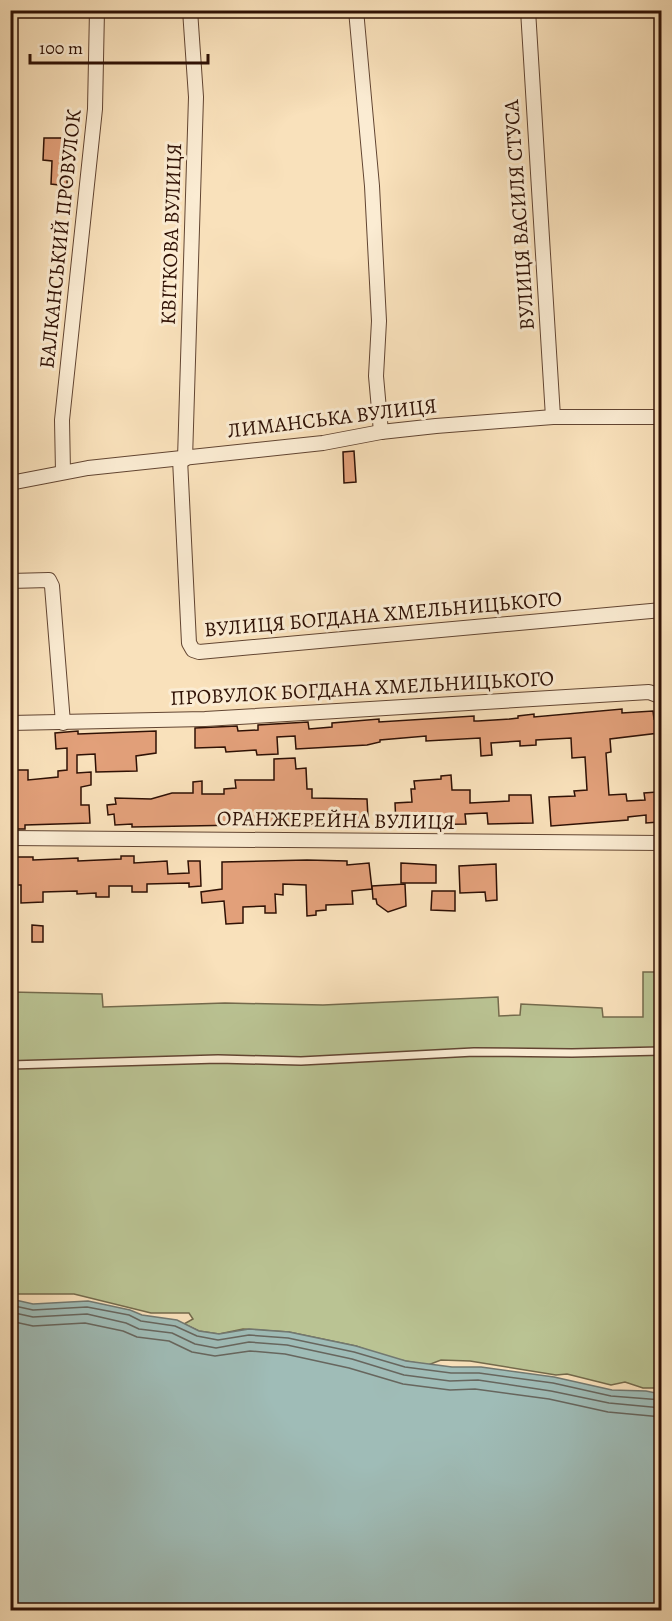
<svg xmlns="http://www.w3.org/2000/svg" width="672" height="1621" font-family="Alegreya,serif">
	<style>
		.green { fill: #bac393; stroke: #746a4c; stroke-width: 1.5 }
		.water { fill: #9fbcb7; stroke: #727870; stroke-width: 1.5 }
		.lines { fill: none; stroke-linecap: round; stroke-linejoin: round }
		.shore { stroke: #67665e; stroke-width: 1.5 }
		.building { fill: #e2a07a; stroke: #2f1105; stroke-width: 1.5 }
		.lane-casing { stroke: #624532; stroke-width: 10 }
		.street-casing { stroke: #624532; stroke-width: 16 }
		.lane { stroke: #fbecd3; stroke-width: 7 }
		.street { stroke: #fbecd3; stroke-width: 14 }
		.labels { text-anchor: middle; stroke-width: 6; stroke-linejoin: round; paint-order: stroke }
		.street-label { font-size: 21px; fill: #2f1105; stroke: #fbecd3 }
	</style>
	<rect width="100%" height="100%" fill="#f9e1bb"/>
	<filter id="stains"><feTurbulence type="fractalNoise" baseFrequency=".00333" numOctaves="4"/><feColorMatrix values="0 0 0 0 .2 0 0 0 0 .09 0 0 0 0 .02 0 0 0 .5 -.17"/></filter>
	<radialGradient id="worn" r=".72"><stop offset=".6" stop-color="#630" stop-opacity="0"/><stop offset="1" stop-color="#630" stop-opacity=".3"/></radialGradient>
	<polygon class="green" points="643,972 661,972 661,1388 643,1388 625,1382 611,1385 567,1374 556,1375 470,1361 441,1360 428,1365 389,1358 356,1346 289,1332 243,1329 219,1334 199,1331 184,1324 193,1319 189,1313 151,1313 74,1294 11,1294 11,992 102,994 103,1007 225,1003 323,1005 498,997 499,1016 520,1015 521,1004 602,1008 603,1017 643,1017"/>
	<polygon class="water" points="11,1299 33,1304 88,1301 130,1310 142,1315 177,1320 199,1331 219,1334 249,1329 289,1332 356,1346 406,1361 452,1367 481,1367 554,1377 612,1390 646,1391 661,1394 661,1610 11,1610"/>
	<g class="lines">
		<g class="shore">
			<polyline points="10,1305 33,1310 87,1307 129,1315 141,1321 175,1326 197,1336 218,1340 249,1335 288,1338 354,1352 405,1367 451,1373 479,1373 553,1383 611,1396 662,1400"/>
			<polyline points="10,1312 33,1317 87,1314 126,1323 139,1329 172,1333 195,1344 216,1348 249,1342 287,1345 352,1359 404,1375 450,1381 478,1380 551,1391 609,1403 662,1408"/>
			<polyline points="10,1321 33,1326 85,1323 123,1331 137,1337 169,1341 192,1352 215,1356 250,1351 285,1354 349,1368 403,1384 450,1390 475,1389 549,1399 608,1412 662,1417"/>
		</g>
	</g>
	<g class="building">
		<polygon points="44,138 68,138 67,186 51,184 52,161 43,160"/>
		<polygon points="354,451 356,482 344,483 343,452"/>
		<polygon points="622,709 622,713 653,711 654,719 658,718 659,733 610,739 611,752 606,753 609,795 626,794 627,801 645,800 644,793 657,792 657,798 662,798 659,822 646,823 646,815 628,817 628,820 551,826 549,797 575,796 574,791 587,790 585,757 572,758 571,738 536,740 536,745 520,746 520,741 491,743 492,755 481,756 480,738 426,741 426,736 380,740 380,742 367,745 296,749 295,736 277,737 278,754 257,755 256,750 226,752 225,747 195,748 195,728 237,726 238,731 258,730 258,725 308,722 309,729 332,727 332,723 379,719 379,722 474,716 474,721 478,721 510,719 518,718 518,716 534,714 534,717"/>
		<polygon points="78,731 78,734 156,731 156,753 136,756 137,771 96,772 95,754 77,755 77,773 91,772 91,785 81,787 81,805 89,805 90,823 25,825 25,829 10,829 13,770 28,770 28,780 58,777 58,771 67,770 67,748 56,749 55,733"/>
		<polygon points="295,758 296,769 306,768 307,789 312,789 312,798 367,799 368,817 363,817 364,823 132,827 132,824 115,825 114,814 108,815 107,805 116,804 115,798 151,799 172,793 193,793 193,782 202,781 202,794 224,794 224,789 236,788 235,780 274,780 274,759"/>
		<polygon points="451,775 452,790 470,790 470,803 509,801 509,795 531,795 533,823 488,824 487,813 465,814 466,824 396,825 395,803 412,802 411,789 415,789 414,781 441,779 441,776"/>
		<polygon points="121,856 134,856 134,863 167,861 168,874 189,873 188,861 200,861 201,886 189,887 189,883 147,884 147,892 132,892 132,886 109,886 109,897 96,897 96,893 77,894 77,891 43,892 43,902 21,903 21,885 10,885 10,857 33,857 33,860 78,858 78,861 121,859"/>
		<polygon points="307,860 347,861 347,865 369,863 372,889 352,891 353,904 326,905 326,910 316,911 316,915 307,916 306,885 283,884 283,895 275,894 276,913 265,913 265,906 243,907 243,923 226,924 224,901 202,903 201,892 222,889 222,862"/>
		<polygon points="401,863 436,865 436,883 401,883"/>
		<polygon points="496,864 497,900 486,901 485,892 460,893 459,866"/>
		<polygon points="405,884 406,906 388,912 377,904 376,899 373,899 372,886"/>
		<polygon points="432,891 455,891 455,911 431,910"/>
		<polygon points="32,925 43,926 43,942 32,942"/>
	</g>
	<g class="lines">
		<defs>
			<polyline id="lane" points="10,1065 218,1059 301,1061 474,1052 572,1053 662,1051"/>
			<g id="street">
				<polyline points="356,10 372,186 379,321 376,376 381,432"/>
				<polyline points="528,10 553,417"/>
				<polyline points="180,459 189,643 193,650 199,652 662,610"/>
				<polyline points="185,459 196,97 190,10"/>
				<polyline points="63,472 62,420 95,109 97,10"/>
				<polyline points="10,483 88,468 323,443 381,432 436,426 553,417 662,417"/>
				<polyline points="10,581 49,580 52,586 63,723"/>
				<polyline points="10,723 205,719 649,692 662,697"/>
				<polyline points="10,838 662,843"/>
			</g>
		</defs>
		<use href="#lane" class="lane-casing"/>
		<use href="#street" class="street-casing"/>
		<use href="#lane" class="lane"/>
		<use href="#street" class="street"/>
	</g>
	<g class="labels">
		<g class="street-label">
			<text transform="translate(519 215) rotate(-94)" y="7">ВУЛИЦЯ ВАСИЛЯ СТУСА</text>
			<text transform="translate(171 234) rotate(-88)" y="7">КВІТКОВА ВУЛИЦЯ</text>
			<text transform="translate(60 239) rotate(-84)" y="7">БАЛКАНСЬКИЙ ПРОВУЛОК</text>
			<text transform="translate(332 418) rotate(-7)" y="7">ЛИМАНСЬКА ВУЛИЦЯ</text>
			<text transform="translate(383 614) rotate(-5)" y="7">ВУЛИЦЯ БОГДАНА ХМЕЛЬНИЦЬКОГО</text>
			<text transform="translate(362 688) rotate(-3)" y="7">ПРОВУЛОК БОГДАНА ХМЕЛЬНИЦЬКОГО</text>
			<text transform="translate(336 820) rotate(1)" y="7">ОРАНЖЕРЕЙНА ВУЛИЦЯ</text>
		</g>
	</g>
	<rect width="672" height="1621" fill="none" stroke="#f9e1bb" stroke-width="36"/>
	<rect x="12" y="12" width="648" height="1597" fill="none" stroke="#2f1105" stroke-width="3"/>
	<rect x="18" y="18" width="636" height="1585" fill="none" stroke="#2f1105" stroke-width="1.5"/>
	<path d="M30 54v9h178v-9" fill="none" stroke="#2f1105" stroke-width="3"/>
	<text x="39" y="54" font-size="18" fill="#2f1105" stroke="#fbecd3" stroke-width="4.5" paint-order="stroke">100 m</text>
	<rect width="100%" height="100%" filter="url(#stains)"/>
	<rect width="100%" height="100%" fill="url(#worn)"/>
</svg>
